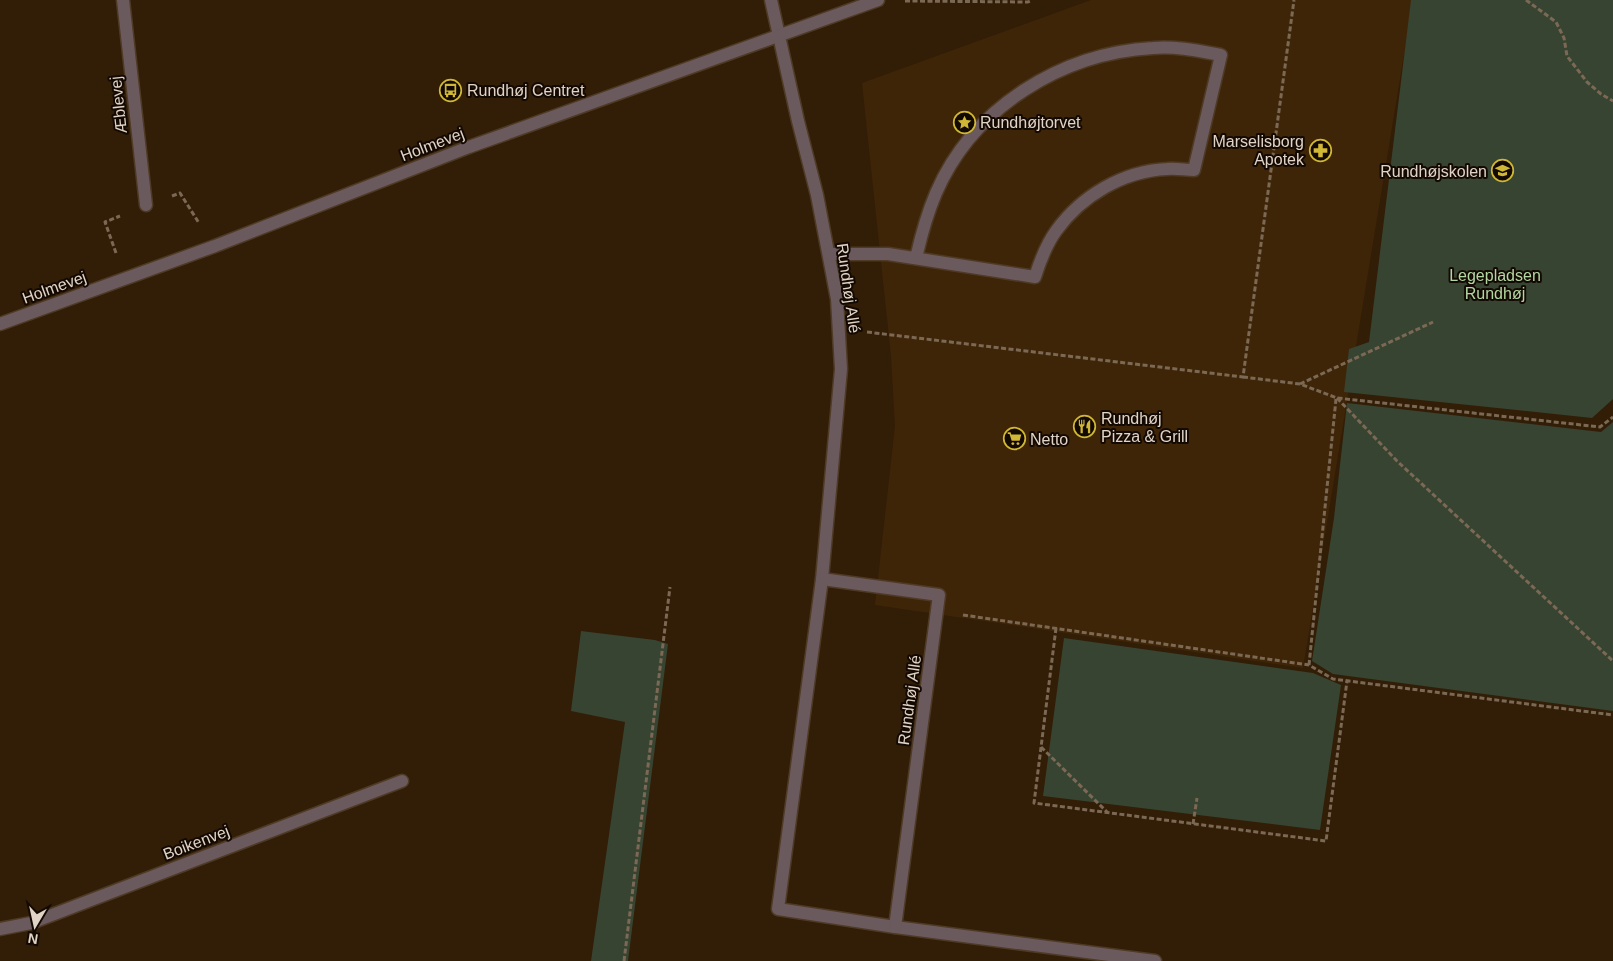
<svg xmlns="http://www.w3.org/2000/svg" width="1613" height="961" font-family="Helvetica,sans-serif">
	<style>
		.built { fill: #3f2507 }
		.green { fill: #374431 }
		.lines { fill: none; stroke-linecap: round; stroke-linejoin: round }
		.minor-casing { stroke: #4e3a25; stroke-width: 15 }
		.path { stroke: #7b6955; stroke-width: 3; stroke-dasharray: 5 2.5; stroke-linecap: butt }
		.minor { stroke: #6a595d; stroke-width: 12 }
		.labels { text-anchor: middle; stroke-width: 4; stroke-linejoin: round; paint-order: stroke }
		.poi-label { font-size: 16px; fill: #e1d3c5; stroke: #130903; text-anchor: start }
		.street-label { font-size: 16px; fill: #e1d3c5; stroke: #130903 }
		.park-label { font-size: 16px; fill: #b3d7a2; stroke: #130903 }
	</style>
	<rect width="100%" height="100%" fill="#321d06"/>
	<polygon class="built" points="1091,0 1413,0 1303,668 875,605 895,426 891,356 862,83"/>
	<g class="green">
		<polygon points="1411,0 1613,0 1613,399 1592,418 1344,392 1349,349 1369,342"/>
		<polygon points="1347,403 1601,432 1613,422 1613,711 1333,674 1312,661 1334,518"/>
		<polygon points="581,631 655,640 668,644 628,961 591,961 625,722 571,711"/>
		<polygon points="1064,638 1313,673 1341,685 1320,830 1043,796"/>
	</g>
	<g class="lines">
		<defs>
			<g id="minor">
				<polyline points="123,0 146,205"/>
				<polyline points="771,0 798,121 817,195 837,299 841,369 822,579 778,909 895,927 1155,961"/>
				<path d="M829 254H888L1035 277C1040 261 1046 245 1056 231 1081 196 1123 171 1167 169 1176 168 1185 170 1194 170L1221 55C1199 51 1176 46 1153 48 1062 53 973 107 936 193 927 214 921 236 916 258"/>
				<polyline points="0,324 215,246 469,147 878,0"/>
				<polyline points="822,579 939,595 895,927"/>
				<polyline points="0,929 31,923 402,781"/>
			</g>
		</defs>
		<use href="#minor" class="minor-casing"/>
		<g class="path">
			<polyline points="1526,0 1556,22 1564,38 1567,56 1587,82 1601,94 1613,101"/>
			<polyline points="905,1 1028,2 1032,0"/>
			<polyline points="172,196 180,193 199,223"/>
			<polyline points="116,253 105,222 120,216"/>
			<polyline points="867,332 1243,377 1294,0"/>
			<polyline points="1243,377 1300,384 1337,398 1600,427 1613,417"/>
			<polyline points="1300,384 1433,322"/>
			<polyline points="1337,398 1397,461 1613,661"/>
			<polyline points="963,615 1309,665 1333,679 1613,715"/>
			<polyline points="1056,628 1034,803 1326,841 1347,681"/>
			<polyline points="1309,665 1336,399"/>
			<polyline points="1041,747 1108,813"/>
			<polyline points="1193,824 1197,798"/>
			<polyline points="624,961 670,587"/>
		</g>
		<use href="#minor" class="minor"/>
	</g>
	<defs>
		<symbol id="bus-ring" viewBox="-11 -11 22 22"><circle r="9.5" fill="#130903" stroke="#d0b736" stroke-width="1.5"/><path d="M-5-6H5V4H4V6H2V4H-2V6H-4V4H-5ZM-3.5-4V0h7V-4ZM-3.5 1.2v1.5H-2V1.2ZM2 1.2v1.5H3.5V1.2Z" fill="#d0b736"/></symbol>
		<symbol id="sight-ring" viewBox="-11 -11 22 22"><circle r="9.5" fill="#130903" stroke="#d0b736" stroke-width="1.5"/><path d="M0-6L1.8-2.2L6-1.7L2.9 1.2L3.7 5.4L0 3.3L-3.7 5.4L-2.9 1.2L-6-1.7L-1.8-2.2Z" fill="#d0b736"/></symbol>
		<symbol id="pharmacy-ring" viewBox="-11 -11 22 22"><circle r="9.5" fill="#130903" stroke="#d0b736" stroke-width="1.5"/><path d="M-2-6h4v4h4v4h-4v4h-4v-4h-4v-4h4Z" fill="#d0b736"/></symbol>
		<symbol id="school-ring" viewBox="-11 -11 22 22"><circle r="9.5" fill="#130903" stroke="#d0b736" stroke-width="1.5"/><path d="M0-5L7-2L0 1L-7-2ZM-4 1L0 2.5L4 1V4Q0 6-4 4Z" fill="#d0b736"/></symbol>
		<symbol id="restaurant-ring" viewBox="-11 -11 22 22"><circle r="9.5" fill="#130903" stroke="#d0b736" stroke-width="1.5"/><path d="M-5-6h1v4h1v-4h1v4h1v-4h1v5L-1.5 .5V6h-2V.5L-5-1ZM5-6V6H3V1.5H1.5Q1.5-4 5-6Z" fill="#d0b736"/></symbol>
		<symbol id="supermarket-ring" viewBox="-11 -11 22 22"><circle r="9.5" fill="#130903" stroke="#d0b736" stroke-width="1.5"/><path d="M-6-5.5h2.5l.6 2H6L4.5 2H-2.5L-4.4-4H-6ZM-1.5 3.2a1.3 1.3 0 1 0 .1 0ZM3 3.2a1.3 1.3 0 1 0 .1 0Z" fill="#d0b736"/></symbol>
	</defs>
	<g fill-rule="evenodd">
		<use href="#bus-ring" x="438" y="78" width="25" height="25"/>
		<use href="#sight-ring" x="952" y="110" width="25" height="25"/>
		<use href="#pharmacy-ring" x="1308" y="138" width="25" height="25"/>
		<use href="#school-ring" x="1490" y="158" width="25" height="25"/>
		<use href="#restaurant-ring" x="1072" y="414" width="25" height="25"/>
		<use href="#supermarket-ring" x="1002" y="426" width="25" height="25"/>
	</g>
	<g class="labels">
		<g class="poi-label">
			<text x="467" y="96">Rundhøj Centret</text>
			<text x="980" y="128">Rundhøjtorvet</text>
			<text x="1304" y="147" text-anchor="end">Marselisborg<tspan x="1304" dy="18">Apotek</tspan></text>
			<text x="1487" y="177" text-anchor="end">Rundhøjskolen</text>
			<text x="1101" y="424">Rundhøj<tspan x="1101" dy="18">Pizza &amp; Grill</tspan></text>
			<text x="1030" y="445">Netto</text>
		</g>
		<g class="street-label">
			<text transform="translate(118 105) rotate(-96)" y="6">Æblevej</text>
			<text transform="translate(432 144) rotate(-21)" y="6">Holmevej</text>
			<text transform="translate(54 287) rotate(-20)" y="6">Holmevej</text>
			<text transform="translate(849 288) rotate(82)" y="6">Rundhøj Allé</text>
			<text transform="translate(909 700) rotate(-82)" y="6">Rundhøj Allé</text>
			<text transform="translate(196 842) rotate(-21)" y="6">Boikenvej</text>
		</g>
		<g class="park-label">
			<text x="1495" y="281">Legepladsen<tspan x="1495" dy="18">Rundhøj</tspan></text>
		</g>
	</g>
	<g transform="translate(35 926) rotate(189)" stroke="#130903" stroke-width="4" paint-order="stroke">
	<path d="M0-4L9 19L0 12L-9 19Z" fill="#e1d3c5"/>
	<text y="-8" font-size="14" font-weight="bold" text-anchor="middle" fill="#e1d3c5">N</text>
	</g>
</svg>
